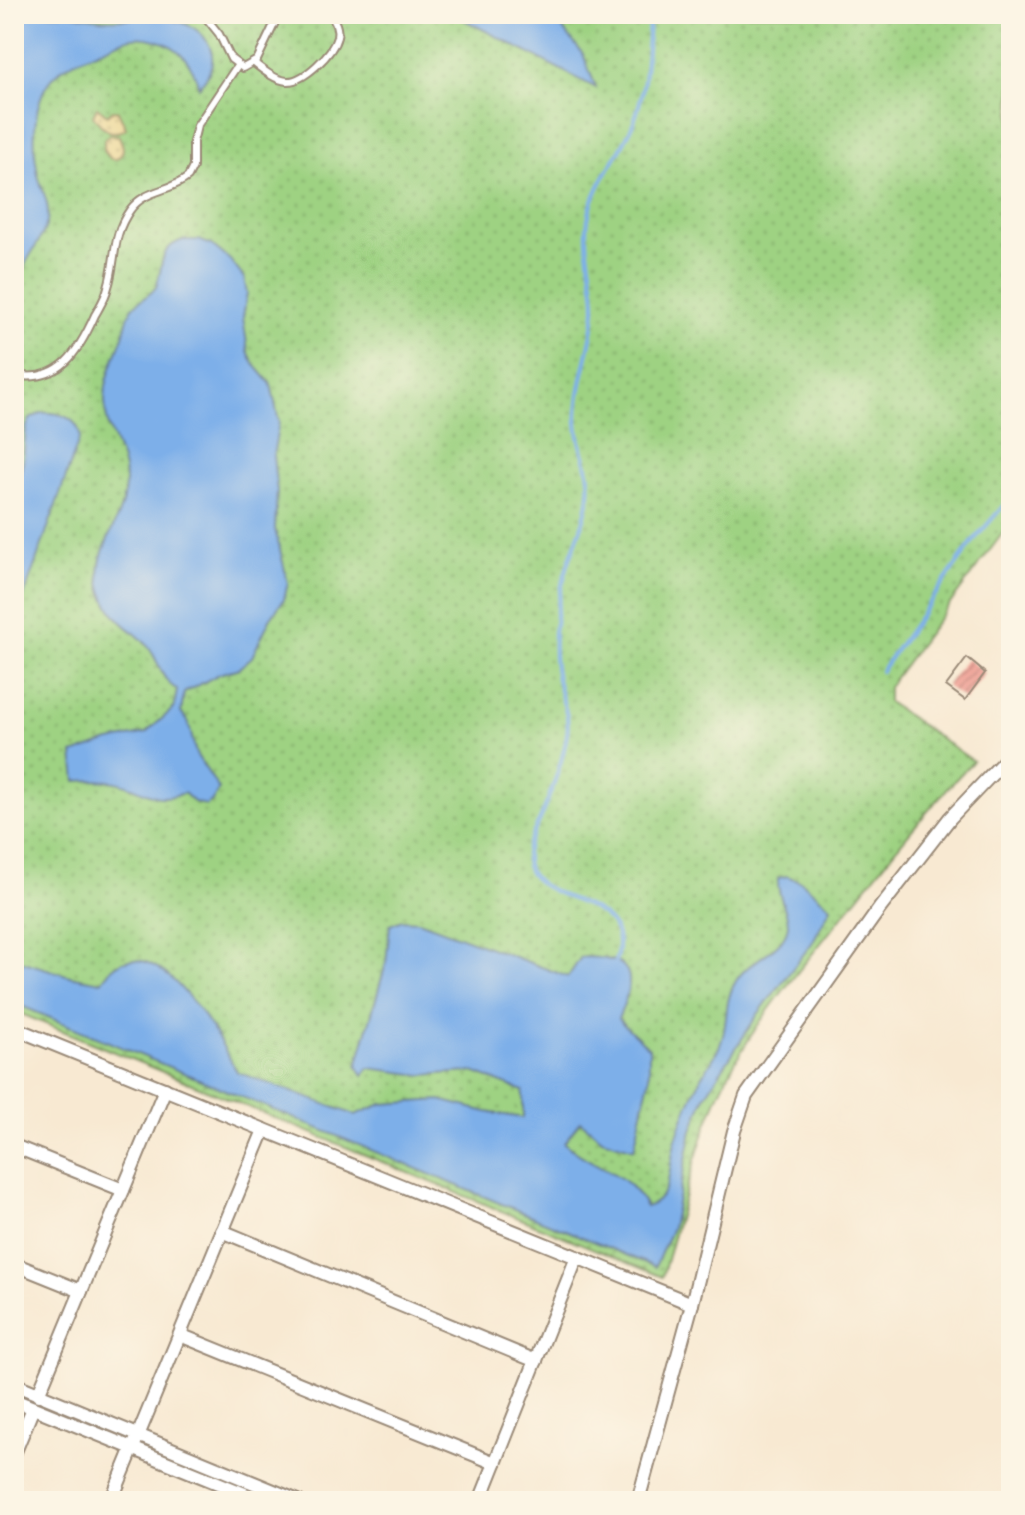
<svg xmlns="http://www.w3.org/2000/svg" width="1025" height="1515" font-family="'Playpen Sans',sans-serif">
	<style>
		.grass { fill: url(#grass-dots); stroke: #6c7e50; stroke-width: 2 }
		.sand { fill: url(#sand-dots); stroke: #94825e; stroke-width: 2 }
		.water { fill: #7dafe9; stroke: #5c6c84; stroke-width: 2 }
		.lines { fill: none; stroke-linecap: round; stroke-linejoin: round }
		.stream { stroke: #7dafe9; stroke-width: 4 }
		.building { fill: url(#building-hatch) }
		.lane-casing { stroke: #9a8a78; stroke-width: 10 }
		.street-casing { stroke: #9a8a78; stroke-width: 16 }
		.lane { stroke: #fff; stroke-width: 6 }
		.street { stroke: #fff; stroke-width: 12 }
	</style>
	<defs>
		<pattern id="grass-dots" width="8" height="8" patternUnits="userSpaceOnUse" patternTransform="scale(2)"><rect width="8" height="8" fill="#9ed282"/><path d="M2 2h.1M6 6h.1" fill="none" stroke="#89b470" stroke-width="1.8" stroke-linecap="round"/></pattern>
		<pattern id="sand-dots" width="8" height="8" patternUnits="userSpaceOnUse" patternTransform="scale(2)"><rect width="8" height="8" fill="#eeda9e"/><path d="M2 2h.1M6 6h.1" fill="none" stroke="#cdbb88" stroke-width="1.8" stroke-linecap="round"/></pattern>
		<pattern id="building-hatch" width="6" height="6" patternUnits="userSpaceOnUse" patternTransform="scale(2)"><rect width="6" height="6" fill="#ee9a8f"/><path d="M-1 1l2-2M0 6l6-6M5 7l2-2" fill="none" stroke="#c27e74"/></pattern>
	</defs>
	<rect width="100%" height="100%" fill="#fcf5e5"/>
	<filter id="ink" filterUnits="userSpaceOnUse"><feTurbulence type="fractalNoise" baseFrequency=".0125" numOctaves="2"/><feDisplacementMap in="SourceGraphic" scale="16" xChannelSelector="R" yChannelSelector="G"/><feConvolveMatrix kernelMatrix="1 2 1 2 8 2 1 2 1" color-interpolation-filters="sRGB"/></filter>
	<filter id="wash" filterUnits="userSpaceOnUse"><feTurbulence type="fractalNoise" baseFrequency=".006" numOctaves="4" result="noise"/><feDisplacementMap in="SourceGraphic" scale="32" xChannelSelector="R" yChannelSelector="G"/><feGaussianBlur stdDeviation="1.8" result="paint"/><feColorMatrix in="noise" values="0 0 0 0 0 0 0 0 0 0 0 0 0 0 0 0 0 1.4 0 .05"/><feComposite in="paint" operator="in"/></filter>
	<g filter="url(#wash)">
		<rect width="100%" height="100%" fill="#f8e9d2"/>
		<path class="grass" d="M14 14H1011V522L888 687V702L973 761C924 812 881 868 837 923 795 976 748 1029 720 1092 694 1151 680 1216 662 1277L14 1011Z"/>
		<g class="sand">
			<path d="M97 107 107 115 113 110 118 111 126 128C111 139 101 127 93 115Z"/>
			<path d="M110 135 119 136C122 145 127 150 117 159H111L104 151V139Z"/>
		</g>
		<g class="water">
			<path d="M14 14C33 14 52 13 70 14 81 15 91 18 101 19 134 21 193 7 210 47 216 62 209 76 199 87 192 63 181 47 156 40 132 33 119 42 98 51 82 58 68 63 55 75 32 96 32 146 38 175 42 191 51 205 47 222 44 236 34 248 27 261 21 272 18 284 14 295Z"/>
			<polygon points="453,14 551,14 583,54 596,88"/>
			<path d="M183 240H199L212 245 230 260 244 278 247 293 243 317 248 351 254 364 271 384 279 422 273 456 277 491 275 529 288 583 284 599 270 619 252 657 239 668 219 674 184 693 181 713 188 721 196 754 219 789 213 800 206 805 194 802 184 793C151 805 144 787 116 782 103 779 89 780 76 781L73 754 106 742 146 733 174 708 177 690C159 678 160 661 147 645 138 634 125 627 116 616 74 562 124 533 125 483 126 461 114 444 108 424 99 387 111 369 123 336 126 326 127 316 133 307 140 299 150 296 156 287 164 267 157 248 183 240Z"/>
			<path d="M41 413C58 412 79 417 80 437L14 624V496L23 462 26 428 30 419Z"/>
			<path d="M787 876 802 882 831 907 812 943 758 1014 705 1096 692 1130 672 1228 655 1267 14 1003V959L70 976 101 982C147 909 219 1037 237 1072L355 1115 382 1104 440 1100 487 1112 523 1118V1091L473 1072 421 1075 369 1068 363 1075 357 1066 386 963 390 925 402 920 419 921 568 977 581 957C636 957 637 975 618 1019L649 1048V1079L634 1149 602 1139 580 1121 564 1143C593 1169 626 1169 646 1207 674 1198 668 1163 676 1139 683 1118 691 1097 702 1077 708 1066 715 1057 720 1045 729 1024 723 1001 736 981 748 960 781 951 787 930 792 915 776 898 778 878Z"/>
		</g>
		<g class="lines">
			<g class="stream">
				<polyline points="881,671 974,540 1011,497"/>
				<path d="M615 962C639 889 521 910 526 854 527 840 537 828 542 815 552 789 563 761 567 734 570 717 563 704 559 687 554 670 553 651 554 633 556 612 560 589 567 568 574 544 587 519 589 493 592 468 578 447 577 422 576 384 593 347 595 309 596 278 583 250 588 219 595 179 621 157 634 121 647 87 646 50 650 14"/>
			</g>
		</g>
		<g id="blocks">
			<polygon class="building" points="967,658 985,673 965,700 946,686"/>
		</g>
	</g>
	<g filter="url(#ink)">
		<use href="#blocks" fill-opacity="0" stroke="#9a8a78" stroke-width="2"/>
		<g class="lines">
			<defs>
				<g id="lane">
					<polyline points="203,14 219,34 231,59 243,68 257,60 279,14"/>
					<path d="M254 63C263 70 275 80 287 81 304 82 333 53 337 37 339 28 335 21 330 14"/>
					<path d="M14 375C60 384 79 351 95 315 100 306 106 297 108 287 117 258 111 237 130 210 145 189 170 192 188 177L193 167V142L197 126 237 66"/>
				</g>
				<g id="street">
					<polyline points="1011,648 1011,649"/>
					<polyline points="14,1028 692,1304"/>
					<polyline points="14,1146 123,1190"/>
					<polyline points="222,1231 536,1361"/>
					<polyline points="14,1264 81,1291"/>
					<polyline points="180,1335 495,1463"/>
					<polyline points="14,1384 298,1501"/>
					<polyline points="38,1395 165,1089"/>
					<polyline points="14,1400 262,1501"/>
					<polyline points="14,1454 33,1408"/>
					<polyline points="111,1501 264,1130"/>
					<polyline points="480,1501 577,1257"/>
					<polyline points="638,1501 692,1304 734,1131 746,1096 880,908 950,818 1011,754"/>
				</g>
			</defs>
			<use href="#lane" class="lane-casing"/>
			<use href="#street" class="street-casing"/>
			<use href="#lane" class="lane"/>
			<use href="#street" class="street"/>
		</g>
	</g>
	<rect width="1025" height="1515" fill="none" stroke="#fcf5e5" stroke-width="48"/>
</svg>
